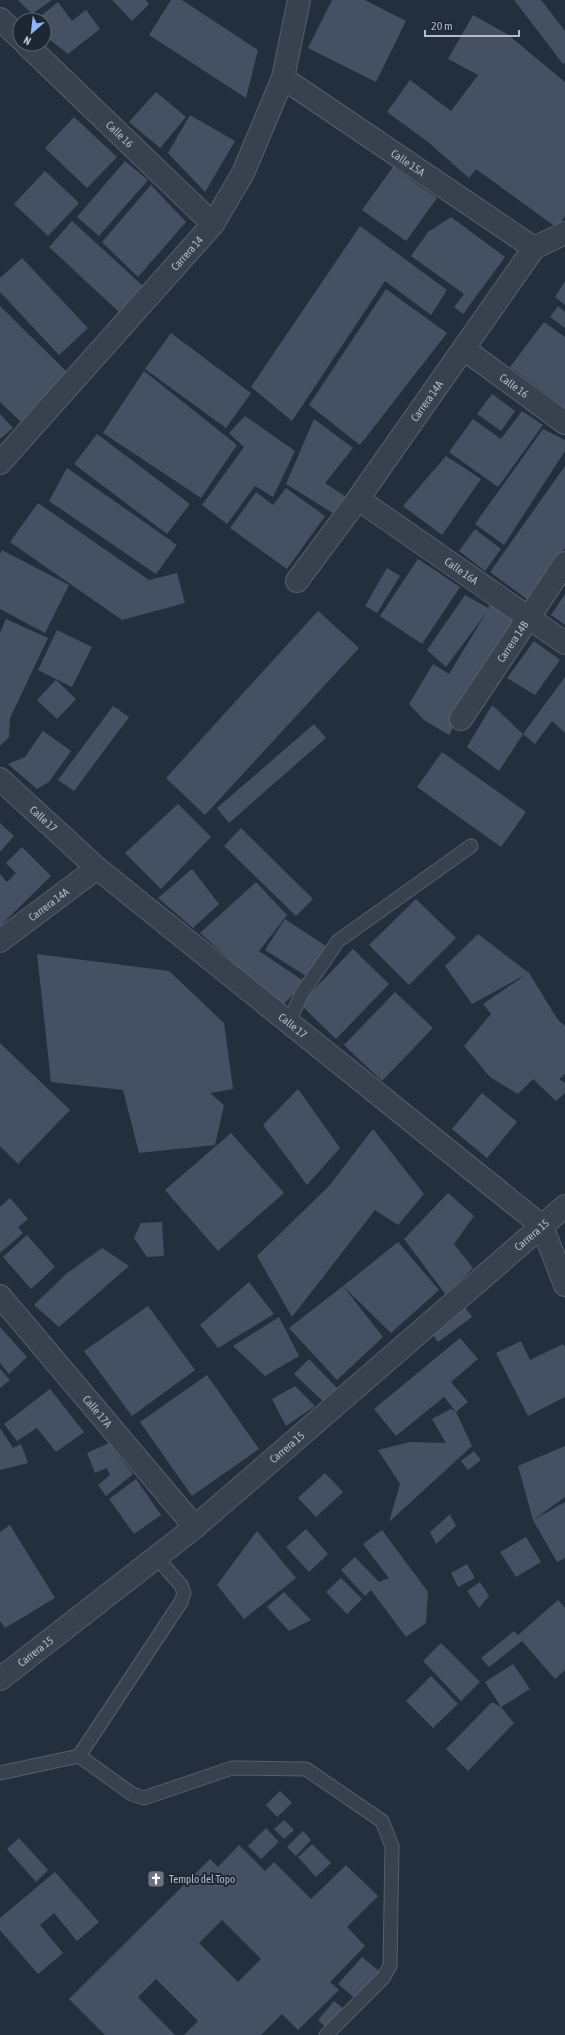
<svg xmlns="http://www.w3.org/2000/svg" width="565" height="2035" font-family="'Asap Condensed',sans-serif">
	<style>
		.building { fill: #455162; fill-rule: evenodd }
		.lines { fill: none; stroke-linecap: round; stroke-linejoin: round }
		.service-casing { stroke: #565f6c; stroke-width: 15 }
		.minor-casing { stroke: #565f6c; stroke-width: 24 }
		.tertiary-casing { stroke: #565f6c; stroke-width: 24 }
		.service { stroke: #38414e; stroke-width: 13 }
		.minor { stroke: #38414e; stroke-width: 22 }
		.tertiary { stroke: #38414e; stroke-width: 22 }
		.labels { text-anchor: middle; stroke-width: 4; stroke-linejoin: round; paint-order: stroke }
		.street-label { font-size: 11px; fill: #b4bcc9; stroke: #1d2633 }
		.poi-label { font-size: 11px; fill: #b4bcc9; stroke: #1d2633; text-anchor: start }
	</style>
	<rect width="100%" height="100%" fill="#242f3e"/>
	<g class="building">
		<polygon points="18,0 52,0 32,14"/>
		<polygon points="112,0 146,0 149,4 132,21"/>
		<polygon points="171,0 182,0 258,50 246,98 149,35"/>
		<polygon points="332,0 365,0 406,21 376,82 308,48"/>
		<polygon points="514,0 541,0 565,31 565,63 563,64"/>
		<polygon points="58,2 72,21 86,10 100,29 68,54 44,35 44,20 36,20"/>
		<polygon points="473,15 507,34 565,82 565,216 557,228 476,169 469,178 428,142 387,112 410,80 451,111 478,75 448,59"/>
		<polygon points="156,92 186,117 160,148 129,122"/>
		<polygon points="190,115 235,141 205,192 168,153"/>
		<polygon points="74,117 117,157 87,188 45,148"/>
		<polygon points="125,161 148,180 99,236 77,217"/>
		<polygon points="393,167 437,198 406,241 362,210"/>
		<polygon points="45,171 79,203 48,236 14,204"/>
		<polygon points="151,185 186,222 138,277 102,242"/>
		<polygon points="451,217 505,257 463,314 454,307 464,294 411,256 428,232"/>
		<polygon points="72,221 143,286 119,312 49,247"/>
		<polygon points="360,226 447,290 431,315 385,281 292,421 251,387"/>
		<polygon points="22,258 88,328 59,355 0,292 0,278"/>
		<polygon points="565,281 565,305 555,297"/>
		<polygon points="386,289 447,333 360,445 309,405"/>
		<polygon points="0,306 69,374 21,422 0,402"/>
		<polygon points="558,306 565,312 565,328 550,317"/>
		<polygon points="544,322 565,337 565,408 510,367"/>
		<polygon points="171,333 251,393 226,428 145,369"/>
		<polygon points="144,371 237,445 201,498 103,433"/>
		<polygon points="492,394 515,411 501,431 477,414"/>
		<polygon points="522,411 543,425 498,487 449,452 473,419 501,439"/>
		<polygon points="0,414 13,428 0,439"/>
		<polygon points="245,416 295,451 273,497 255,486 227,524 202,505 244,447 229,433"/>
		<polygon points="314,419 353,448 325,483 346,497 333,513 286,484"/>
		<polygon points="543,429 565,440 565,451 504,545 475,524"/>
		<polygon points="97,434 190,504 167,534 74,464"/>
		<polygon points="446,456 481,479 442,535 403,506"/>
		<polygon points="565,466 565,548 528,600 490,572"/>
		<polygon points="67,468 177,545 156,574 49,501"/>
		<polygon points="286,488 325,516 287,569 230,528 256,492 273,505"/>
		<polygon points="38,503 149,580 177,573 185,603 122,620 10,542"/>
		<polygon points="475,529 501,549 485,571 459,551"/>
		<polygon points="2,550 69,585 45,633 0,609 0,554"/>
		<polygon points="418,559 460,587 422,644 380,616"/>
		<polygon points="387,568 400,576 377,613 365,606"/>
		<polygon points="565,594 565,625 551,615"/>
		<polygon points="465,595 488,608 490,605 517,621 449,735 424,720 409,704 433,664 449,674 486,613 446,667 427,650"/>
		<polygon points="318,611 359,648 205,815 166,778"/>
		<polygon points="6,619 48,638 10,718 9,737 0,746 0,633"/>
		<polygon points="57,630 92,647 72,687 38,670"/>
		<polygon points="534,641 560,660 535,695 507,678"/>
		<polygon points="565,677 565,733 552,721 535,744 523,734"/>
		<polygon points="56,680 76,699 57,719 37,700"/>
		<polygon points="492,705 523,734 499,771 467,747"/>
		<polygon points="113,706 129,717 74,791 58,780"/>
		<polygon points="314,724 326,738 229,823 217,808"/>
		<polygon points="43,731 71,751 49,782 37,789 8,764 25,757"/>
		<polygon points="442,752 526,812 501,847 417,787"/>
		<polygon points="178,804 211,837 161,889 125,853"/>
		<polygon points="0,823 14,836 0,852"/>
		<polygon points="241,828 313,899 296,916 224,846"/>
		<polygon points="22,847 51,876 0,926 0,874 7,882 16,873 6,863"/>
		<polygon points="192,869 219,904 193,928 158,898"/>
		<polygon points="256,882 287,915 259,951 305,982 282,1006 200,933"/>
		<polygon points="416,899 456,938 409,985 369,945"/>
		<polygon points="285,919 326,946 306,976 265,950"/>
		<polygon points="478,934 529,973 558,1020 565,1026 565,1074 559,1079 565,1083 565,1093 556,1101 533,1079 518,1094 490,1077 464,1046 491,1014 483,1004 527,974 472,1004 445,966"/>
		<polygon points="353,949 389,984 336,1039 300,1004"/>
		<polygon points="37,954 169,971 224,1023 233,1089 210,1093 224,1105 215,1145 139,1153 123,1090 51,1082"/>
		<polygon points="395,992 433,1028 382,1081 344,1045"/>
		<polygon points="0,1043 70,1110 18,1164 0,1146"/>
		<polygon points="298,1089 340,1148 307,1185 263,1125"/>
		<polygon points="482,1093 517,1122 487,1158 452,1129"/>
		<polygon points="373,1129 424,1194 398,1225 375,1210 292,1317 257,1256 329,1186"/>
		<polygon points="231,1133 284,1193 218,1251 165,1190"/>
		<polygon points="448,1193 474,1216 454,1244 473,1268 446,1295 404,1239"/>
		<polygon points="10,1198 28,1219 18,1227 23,1233 0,1253 0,1207"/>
		<polygon points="162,1222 164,1256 147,1257 134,1238 141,1223"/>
		<polygon points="27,1235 55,1267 31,1289 3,1257"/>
		<polygon points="398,1242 439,1290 391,1333 343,1286"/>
		<polygon points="102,1248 129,1266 59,1327 34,1305 66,1274"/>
		<polygon points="249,1282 274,1314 218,1348 200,1325"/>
		<polygon points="343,1286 383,1337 337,1380 289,1328"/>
		<polygon points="462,1303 472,1317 438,1342 428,1328"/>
		<polygon points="148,1306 195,1370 132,1416 84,1351"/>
		<polygon points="279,1317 299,1356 265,1376 233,1346"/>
		<polygon points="0,1327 27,1357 9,1374 0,1363"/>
		<polygon points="460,1338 478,1359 451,1382 468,1402 456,1412 472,1446 389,1522 400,1484 378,1450 410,1442 446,1443 432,1419 451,1409 456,1412 444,1397 396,1436 374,1409"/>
		<polygon points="521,1341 530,1360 563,1344 565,1347 565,1397 528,1416 496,1353"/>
		<polygon points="309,1359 339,1390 325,1403 294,1374"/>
		<polygon points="0,1369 10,1380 0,1388"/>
		<polygon points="207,1375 259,1449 192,1496 140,1422"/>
		<polygon points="295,1386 315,1406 286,1426 272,1399"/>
		<polygon points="50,1389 84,1432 56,1452 37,1428 17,1441 4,1424"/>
		<polygon points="0,1428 13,1448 21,1444 28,1463 0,1470"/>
		<polygon points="109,1443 133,1474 106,1496 98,1485 110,1475 107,1468 95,1473 87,1453"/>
		<polygon points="565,1446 565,1497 533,1520 518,1466"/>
		<polygon points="474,1451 481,1460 468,1470 461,1461"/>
		<polygon points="325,1473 343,1492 316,1517 298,1498"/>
		<polygon points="136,1479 161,1515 134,1534 109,1499"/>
		<polygon points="565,1502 565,1558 557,1562 533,1520"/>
		<polygon points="450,1514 456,1526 436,1544 430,1532"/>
		<polygon points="10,1525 55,1598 5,1628 0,1621 0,1532"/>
		<polygon points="306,1529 328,1554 309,1572 286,1547"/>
		<polygon points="382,1530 428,1592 426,1623 406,1637 371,1590 365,1596 341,1570 355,1557 379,1582 389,1578 363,1544"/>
		<polygon points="257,1531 296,1578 244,1619 217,1585"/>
		<polygon points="526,1537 541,1562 516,1577 500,1552"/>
		<polygon points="467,1564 475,1578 458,1587 451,1573"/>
		<polygon points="341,1578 362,1599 347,1614 326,1592"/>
		<polygon points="480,1582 489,1596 479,1608 467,1591"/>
		<polygon points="284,1592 311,1620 289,1631 267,1607"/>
		<polygon points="558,1600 565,1608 565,1670 555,1679 522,1641 489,1667 481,1658 514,1631 518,1635"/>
		<polygon points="441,1643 480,1682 461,1701 423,1661"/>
		<polygon points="513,1664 530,1689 501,1707 485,1682"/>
		<polygon points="431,1676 458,1704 433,1728 406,1701"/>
		<polygon points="492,1702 501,1707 514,1723 468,1771 446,1749"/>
		<polygon points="280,1791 292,1803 277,1817 266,1805"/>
		<polygon points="284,1820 294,1830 284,1839 274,1829"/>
		<polygon points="266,1828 279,1842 261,1859 248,1846"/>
		<polygon points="303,1831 311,1840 296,1856 287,1847"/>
		<polygon points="19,1838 48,1870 36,1882 7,1849"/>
		<polygon points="312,1844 331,1863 316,1877 298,1857"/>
		<path d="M239 1845 265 1871 274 1862 311 1899 346 1865 378 1896 347 1927 365 1946 330 1982 339 1990 298 2030 282 2014 261 2035H184L198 2021 156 1979 138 1997 175 2035H105L69 1999 210 1859 218 1867ZM222 1920 261 1959 238 1982 199 1943Z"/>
		<polygon points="55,1872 99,1922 77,1941 54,1913 40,1925 63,1953 38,1974 0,1930 0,1918"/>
		<polygon points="362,1957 380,1972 357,2000 338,1984"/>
		<polygon points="334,2001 345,2010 328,2029 318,2020"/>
	</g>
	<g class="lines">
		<defs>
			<g id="service">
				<polyline points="289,1022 302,993 338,941 471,846"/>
				<polyline points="156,1557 181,1585 184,1593 181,1602 79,1756 132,1794 144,1798 232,1768 306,1769 382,1821 392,1846 390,1966 383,1978 326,2035"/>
				<polyline points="0,1773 79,1756"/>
			</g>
			<g id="minor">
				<polyline points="0,19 20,38"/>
				<path id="s1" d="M26 44 213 224"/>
				<path id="s2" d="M283 78 534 248"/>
				<path id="s3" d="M464 349 565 423"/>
				<path id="s4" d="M358 499 565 643"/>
				<path id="s5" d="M297 581 358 499 534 248 565 233"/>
				<path id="s6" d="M461 719 565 563"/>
				<path id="s7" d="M0 779 97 868 542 1226 565 1285"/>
				<path id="s8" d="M0 941 97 868"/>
				<path id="s9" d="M0 1296 195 1527"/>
			</g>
			<g id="tertiary">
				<path id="s10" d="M0 463 213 224 243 173 283 78 299 0"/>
				<path id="s11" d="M0 1679 195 1527 565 1206"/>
			</g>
		</defs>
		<use href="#service" class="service-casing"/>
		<use href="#minor" class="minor-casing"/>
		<use href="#tertiary" class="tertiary-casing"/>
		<use href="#service" class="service"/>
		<use href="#minor" class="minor"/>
		<use href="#tertiary" class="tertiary"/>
	</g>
	<defs>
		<symbol id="church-square" viewBox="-11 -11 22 22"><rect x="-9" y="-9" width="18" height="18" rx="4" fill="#6b7280" stroke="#1d2633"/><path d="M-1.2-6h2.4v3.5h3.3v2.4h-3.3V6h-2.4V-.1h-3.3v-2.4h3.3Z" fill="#fff"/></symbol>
	</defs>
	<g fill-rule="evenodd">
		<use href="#church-square" x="146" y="1869" width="20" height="20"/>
	</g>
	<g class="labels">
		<g class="street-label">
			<text dy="4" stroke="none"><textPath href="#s1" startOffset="130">Calle 16</textPath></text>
			<text dy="4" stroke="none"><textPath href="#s2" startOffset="151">Calle 15A</textPath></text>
			<text dy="4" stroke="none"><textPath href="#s10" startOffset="281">Carrera 14</textPath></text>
			<text dy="4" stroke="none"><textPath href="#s3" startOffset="62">Calle 16</textPath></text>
			<text dy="4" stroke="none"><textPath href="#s5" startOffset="222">Carrera 14A</textPath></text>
			<text dy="4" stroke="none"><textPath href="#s4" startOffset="126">Calle 16A</textPath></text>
			<text dy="4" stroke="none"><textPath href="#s6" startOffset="93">Carrera 14B</textPath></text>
			<text dy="4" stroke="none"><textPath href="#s7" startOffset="59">Calle 17</textPath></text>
			<text dy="4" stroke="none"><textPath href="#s8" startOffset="61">Carrera 14A</textPath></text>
			<text dy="4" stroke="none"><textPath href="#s7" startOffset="383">Calle 17</textPath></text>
			<text dy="4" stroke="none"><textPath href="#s11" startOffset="693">Carrera 15</textPath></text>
			<text dy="4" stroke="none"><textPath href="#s9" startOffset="151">Calle 17A</textPath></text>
			<text dy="4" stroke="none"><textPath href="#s11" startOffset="369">Carrera 15</textPath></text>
			<text dy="4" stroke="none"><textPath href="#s11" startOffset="45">Carrera 15</textPath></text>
		</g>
		<g class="poi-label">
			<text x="169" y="1883">Templo del Topo</text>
		</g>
	</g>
	<g transform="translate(32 32) rotate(208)"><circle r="19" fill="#1d2633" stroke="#59626f"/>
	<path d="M0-3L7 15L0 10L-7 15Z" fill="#8ab4f8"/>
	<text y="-6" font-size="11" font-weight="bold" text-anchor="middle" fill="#b4bcc9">N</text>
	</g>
	<path d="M425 30v6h94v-6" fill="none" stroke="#b4bcc9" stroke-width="2"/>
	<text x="431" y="30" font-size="12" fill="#b4bcc9" stroke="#1d2633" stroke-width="3" paint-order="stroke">20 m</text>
</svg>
